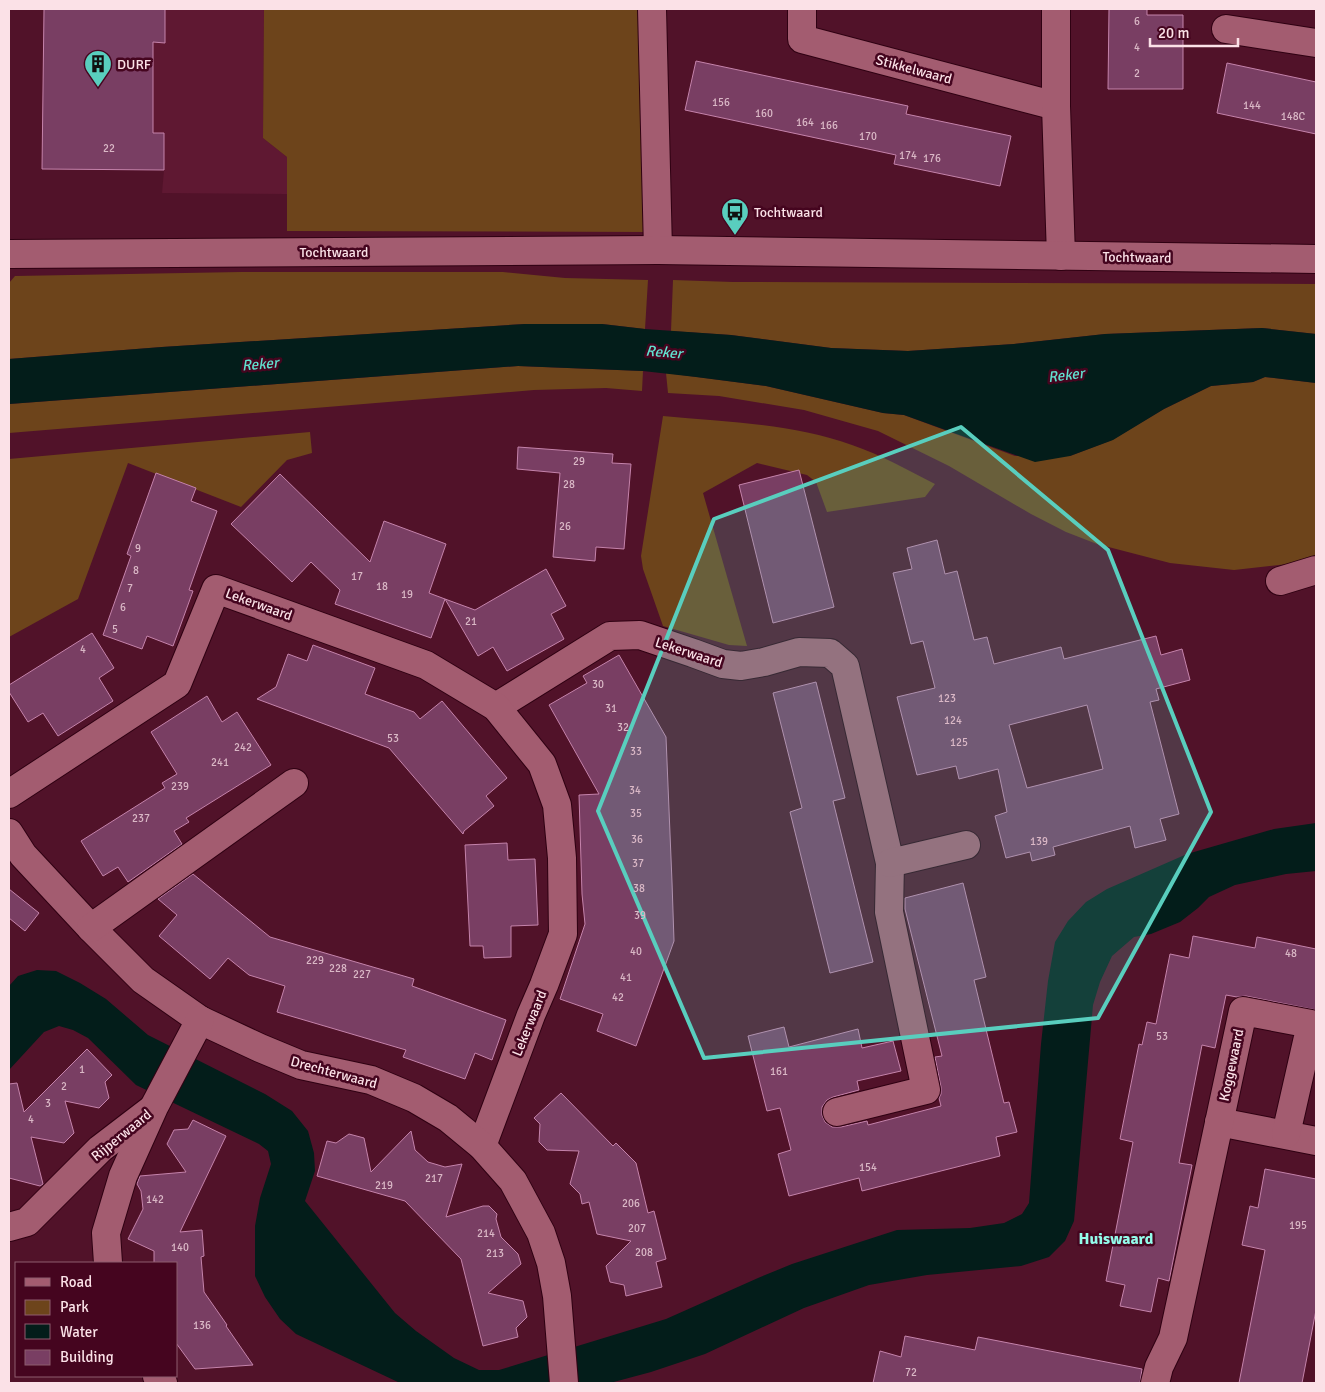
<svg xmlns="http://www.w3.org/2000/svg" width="1325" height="1392" font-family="Signika,sans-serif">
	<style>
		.built { fill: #5f1832 }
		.green { fill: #6d441b }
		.water { fill: #031d1a }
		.building { fill: #793e63; stroke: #c583ab; fill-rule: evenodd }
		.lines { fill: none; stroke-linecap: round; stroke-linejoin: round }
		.minor-casing { stroke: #2f0112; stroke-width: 30 }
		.minor { stroke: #a35c70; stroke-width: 28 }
		.marked { fill: #59cebe; fill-opacity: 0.2; stroke: #59cebe; stroke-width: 4; stroke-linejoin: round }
		.labels { text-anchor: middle; stroke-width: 5; stroke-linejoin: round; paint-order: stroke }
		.number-label { font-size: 11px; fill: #dab8c6 }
		.poi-label { font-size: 14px; fill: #fbe1e7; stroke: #45051f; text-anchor: start }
		.street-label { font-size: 14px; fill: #fbe1e7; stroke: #45051f }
		.water-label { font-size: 15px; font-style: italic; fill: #61e2d0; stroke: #45051f }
		.quarter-label { font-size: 16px; font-weight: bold; fill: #93fbea; stroke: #45051f }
	</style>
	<rect width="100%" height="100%" fill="#511229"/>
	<polygon class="built" points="44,9 264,9 263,138 287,157 287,194 162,193 164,170 79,163 79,169 42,169"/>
	<g class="green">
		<polygon points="264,9 644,9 651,232 287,231 287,157 263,138"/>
		<polygon points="241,272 503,272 565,278 648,280 645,329 602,324 525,324 162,347 9,359 9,283 15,276"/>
		<polygon points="673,280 733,282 1316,284 1316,334 1262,328 1105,334 1014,344 908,351 831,348 731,335 671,331"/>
		<polygon points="518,366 643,371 642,391 606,388 534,390 9,433 9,404"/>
		<polygon points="666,373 766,386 883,413 904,415 1015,456 1070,456 1112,440 1164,409 1211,386 1253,382 1265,377 1316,383 1316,557 1288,564 1234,570 1170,563 1097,544 1066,532 1031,514 949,466 878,431 804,410 719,396 668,393"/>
		<path d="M663 416C726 422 791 423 852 445 881 455 908 470 935 484L925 497 827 512 816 482 807 475 757 463 703 493 747 646 729 645 663 626 643 569 641 556Z"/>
		<polygon points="310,432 312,453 287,460 241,507 128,463 78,599 9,637 9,459"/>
	</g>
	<g class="water">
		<polygon points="525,324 602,324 645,329 731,335 831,348 908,351 1014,344 1105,334 1262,328 1316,334 1316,383 1265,377 1253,382 1211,386 1164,409 1113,440 1070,456 1035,462 904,415 883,413 766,386 696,377 643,371 518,366 9,404 9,359 162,347"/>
		<polygon points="1316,823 1316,871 1286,874 1235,885 1209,897 1198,908 1180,922 1151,934 1134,937 1112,956 1100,982 1093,1005 1074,1221 1065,1241 1049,1257 1021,1266 927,1275 869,1285 804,1308 705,1354 651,1372 610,1383 400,1383 296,1334 280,1319 265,1297 255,1276 255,1226 260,1198 271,1164 268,1151 259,1144 136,1085 88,1038 73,1030 59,1026 44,1032 9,1070 9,986 18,976 37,970 56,971 80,983 106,999 148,1035 265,1094 292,1111 308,1131 314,1153 315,1171 305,1201 395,1313 416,1331 454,1358 479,1370 499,1370 666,1319 758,1278 792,1264 897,1230 970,1228 1004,1223 1022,1214 1029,1203 1041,1044 1048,981 1055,942 1068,921 1086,902 1107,889 1187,854 1274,829"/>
	</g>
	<g class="building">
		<polygon points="44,9 165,9 165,43 153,42 153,133 164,133 164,170 42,169"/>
		<polygon points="1109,9 1147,9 1147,15 1183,15 1183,89 1108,89"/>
		<polygon points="696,61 908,106 906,114 1011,136 1000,186 894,164 896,155 685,110"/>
		<polygon points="1227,63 1316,82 1316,134 1217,113"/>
		<polygon points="518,447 613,454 612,463 631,464 624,549 596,547 595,561 553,557 560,473 517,469"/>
		<polygon points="799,470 834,607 773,623 739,485"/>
		<polygon points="156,473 196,488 191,501 217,511 189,590 193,591 173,646 147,636 142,649 103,635 131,556 127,554"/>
		<polygon points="280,474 370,562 384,521 446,544 429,593 445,599 431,638 335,604 340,590 311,562 292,582 231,524"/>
		<path d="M937 540 945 574 957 571 974 640 987 637 994 664 1061 647 1064 659 1156 636 1161 655 1182 649 1190 680 1156 689 1159 700 1150 702 1179 814 1160 819 1166 840 1135 848 1130 826 1053 847 1055 855 1032 861 1030 852 1006 858 995 816 1007 812 998 769 959 779 956 766 917 775 897 697 935 688 923 641 911 644 893 573 912 569 907 548ZM1087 705 1103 769 1027 788 1009 725Z"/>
		<polygon points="546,569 566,606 551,614 564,639 507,671 493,647 478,656 445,599 475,610"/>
		<polygon points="92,633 114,668 99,678 113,701 58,736 43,713 28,722 9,692 9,685"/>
		<polygon points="313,645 375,668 365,694 414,712 420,719 442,701 507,778 486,796 494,806 464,831 463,834 389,748 257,699 276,687 288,654 307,661"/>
		<polygon points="619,655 666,737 672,882 674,941 636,1046 597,1031 603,1014 560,999 585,924 582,894 579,795 599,794 549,705 587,683 583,676"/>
		<polygon points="816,682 845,798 833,801 873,962 830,973 790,812 802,808 773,693"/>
		<polygon points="207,696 222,722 237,712 271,765 186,818 189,822 174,831 182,844 128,882 118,867 103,876 81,841 165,788 162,783 177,774 151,732"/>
		<polygon points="507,843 508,860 535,859 538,925 511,926 511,957 484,958 483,946 470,946 465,845"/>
		<polygon points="193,874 270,937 414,979 412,986 506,1020 492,1060 475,1053 465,1079 403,1057 406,1050 277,1012 285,986 249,975 228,958 210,979 159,936 177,915 158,899"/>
		<polygon points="963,883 986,977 974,980 1004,1103 1009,1102 1017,1132 996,1137 1000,1156 862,1191 859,1178 789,1196 778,1154 791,1150 780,1108 767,1111 748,1036 784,1027 789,1047 858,1029 862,1048 893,1041 901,1071 857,1081 859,1090 833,1097 827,1100 822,1107 822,1115 825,1122 832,1127 841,1127 867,1121 868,1125 941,1106 939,1098 941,1094 941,1087 935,1057 942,1056 905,909 905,898"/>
		<polygon points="9,889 39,913 25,931 9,918"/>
		<polygon points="1193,936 1255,948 1257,937 1316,949 1316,1010 1246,996 1237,997 1226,995 1215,1048 1202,1045 1179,1163 1192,1165 1169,1281 1158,1278 1151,1312 1120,1306 1125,1285 1106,1281 1133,1142 1120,1139 1139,1044 1142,1045 1147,1022 1156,1024 1170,954 1189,958"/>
		<polygon points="87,1049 112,1075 105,1082 109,1098 99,1108 65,1101 74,1133 64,1143 31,1137 43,1184 40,1186 9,1178 9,1084 17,1083 24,1112"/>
		<polygon points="561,1093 613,1146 616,1143 636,1163 648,1213 654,1211 666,1259 656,1262 662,1287 626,1296 624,1285 610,1282 606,1266 631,1241 597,1234 589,1202 582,1204 580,1194 570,1184 579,1151 547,1150 539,1142 540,1124 534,1118"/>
		<polygon points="193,1120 226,1136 180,1232 202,1230 204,1256 201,1257 204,1292 227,1325 226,1326 253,1365 195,1369 176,1343 176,1263 154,1263 154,1251 128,1239 143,1209 141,1191 137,1184 140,1176 186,1172 167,1144 174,1130 188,1129"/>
		<polygon points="411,1131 415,1150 428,1162 445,1167 462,1164 446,1217 483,1206 489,1206 497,1214 496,1219 501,1237 518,1254 521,1264 488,1293 523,1301 527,1317 516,1328 518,1337 483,1346 461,1259 405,1201 317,1176 327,1141 336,1143 349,1134 364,1138 371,1172"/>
		<polygon points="1265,1169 1316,1179 1316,1310 1302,1383 1239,1383 1265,1250 1242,1245 1250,1206 1258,1208"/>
		<polygon points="905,1336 975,1350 978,1337 1142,1369 1140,1383 873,1383 880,1351 901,1357"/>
	</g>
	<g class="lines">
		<defs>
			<g id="minor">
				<polyline points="652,9 658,250"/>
				<polyline points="802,9 802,39 1056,106"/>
				<polyline points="1056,9 1056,106 1061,256"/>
				<polyline points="1226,29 1316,43"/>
				<polyline points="9,254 658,250 1316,259"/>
				<polyline points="1280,581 1316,570"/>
				<polyline points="496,707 610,636 640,635 693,653 723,664 741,666 764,662 799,652 830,653 845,666 890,863 889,912 926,1090 837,1112"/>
				<polyline points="9,794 177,684 216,589 426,665 496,707 542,764 557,805 562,858 563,934 544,985 531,1015 482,1146"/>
				<polyline points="9,833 23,855 91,928 143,980 200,1020 260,1048 301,1065 371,1080 414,1098 448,1118 482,1146 513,1181 541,1233 551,1263 557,1296 564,1383"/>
				<polyline points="890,863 966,845"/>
				<polyline points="91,928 294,783"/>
				<polyline points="1219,1122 1316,1141"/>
				<polyline points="9,1227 27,1222 100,1149 151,1110"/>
				<polyline points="108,1263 106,1233 123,1176 154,1107 200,1020"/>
				<polyline points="157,1376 163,1383"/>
				<polyline points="1155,1383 1159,1367 1173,1338 1243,1011 1311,1024 1286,1134"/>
			</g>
		</defs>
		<use href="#minor" class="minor-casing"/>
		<use href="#minor" class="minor"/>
	</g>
	<path class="marked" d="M961 427 1108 550 1211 812 1098 1018 704 1058 598 811 714 519Z"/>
	<defs>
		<symbol id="building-pin" viewBox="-11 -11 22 30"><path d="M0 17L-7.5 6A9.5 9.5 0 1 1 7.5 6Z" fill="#59cebe" stroke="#45051f"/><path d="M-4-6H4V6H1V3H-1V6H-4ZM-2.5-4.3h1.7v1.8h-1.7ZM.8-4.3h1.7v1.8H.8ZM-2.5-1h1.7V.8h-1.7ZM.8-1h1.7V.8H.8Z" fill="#111"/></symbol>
		<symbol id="bus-pin" viewBox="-11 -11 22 30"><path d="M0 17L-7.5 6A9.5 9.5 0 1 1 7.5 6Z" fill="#59cebe" stroke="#45051f"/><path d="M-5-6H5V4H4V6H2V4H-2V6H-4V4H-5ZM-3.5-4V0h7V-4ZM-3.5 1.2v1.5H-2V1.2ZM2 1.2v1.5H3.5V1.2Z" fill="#111"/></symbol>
	</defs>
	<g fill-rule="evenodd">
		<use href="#building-pin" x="82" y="48" width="32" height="43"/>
		<use href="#bus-pin" x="719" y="196" width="32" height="43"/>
	</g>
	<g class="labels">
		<g class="number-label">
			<text x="1137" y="25">6</text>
			<text x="1137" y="51">4</text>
			<text x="1137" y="77">2</text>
			<text x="721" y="106">156</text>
			<text x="1252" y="109">144</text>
			<text x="764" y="117">160</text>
			<text x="1293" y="120">148C</text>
			<text x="805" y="126">164</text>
			<text x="829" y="129">166</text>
			<text x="868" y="140">170</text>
			<text x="109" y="152">22</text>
			<text x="908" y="159">174</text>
			<text x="932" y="162">176</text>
			<text x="579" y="465">29</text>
			<text x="569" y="488">28</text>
			<text x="565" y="530">26</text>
			<text x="138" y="552">9</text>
			<text x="136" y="574">8</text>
			<text x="357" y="580">17</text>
			<text x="382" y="590">18</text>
			<text x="130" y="592">7</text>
			<text x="407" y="598">19</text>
			<text x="123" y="611">6</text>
			<text x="471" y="625">21</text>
			<text x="115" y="633">5</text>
			<text x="83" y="653">4</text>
			<text x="598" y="688">30</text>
			<text x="947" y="702">123</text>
			<text x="611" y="712">31</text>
			<text x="953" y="724">124</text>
			<text x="623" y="731">32</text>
			<text x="393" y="742">53</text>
			<text x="959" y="746">125</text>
			<text x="243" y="751">242</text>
			<text x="636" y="755">33</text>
			<text x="220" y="766">241</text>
			<text x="180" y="790">239</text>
			<text x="635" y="794">34</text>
			<text x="636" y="817">35</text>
			<text x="141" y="822">237</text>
			<text x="637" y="843">36</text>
			<text x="1039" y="845">139</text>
			<text x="638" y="867">37</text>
			<text x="639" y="892">38</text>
			<text x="640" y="919">39</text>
			<text x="636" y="955">40</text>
			<text x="1291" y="957">48</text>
			<text x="315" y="964">229</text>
			<text x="338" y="972">228</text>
			<text x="362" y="978">227</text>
			<text x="626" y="981">41</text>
			<text x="618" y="1001">42</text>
			<text x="1162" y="1040">53</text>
			<text x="82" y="1073">1</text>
			<text x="779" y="1075">161</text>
			<text x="64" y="1090">2</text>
			<text x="48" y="1107">3</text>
			<text x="31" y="1123">4</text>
			<text x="868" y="1171">154</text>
			<text x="434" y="1182">217</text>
			<text x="384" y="1189">219</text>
			<text x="155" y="1203">142</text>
			<text x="631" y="1207">206</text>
			<text x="1298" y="1229">195</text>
			<text x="637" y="1232">207</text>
			<text x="486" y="1237">214</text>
			<text x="180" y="1251">140</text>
			<text x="644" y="1256">208</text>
			<text x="495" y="1257">213</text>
			<text x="202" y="1329">136</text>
			<text x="911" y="1376">72</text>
		</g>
		<g class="poi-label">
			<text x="117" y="69">DURF</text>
			<text x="754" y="217">Tochtwaard</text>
		</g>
		<g class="street-label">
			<text transform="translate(914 69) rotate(15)" y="5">Stikkelwaard</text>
			<text x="334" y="257">Tochtwaard</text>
			<text transform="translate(1137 257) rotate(1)" y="5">Tochtwaard</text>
			<text transform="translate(259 604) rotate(20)" y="5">Lekerwaard</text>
			<text transform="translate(689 652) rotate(18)" y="5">Lekerwaard</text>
			<text transform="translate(529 1023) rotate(-68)" y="5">Lekerwaard</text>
			<text transform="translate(1231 1065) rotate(-78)" y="5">Koggewaard</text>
			<text transform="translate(334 1072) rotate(15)" y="5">Drechterwaard</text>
			<text transform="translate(121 1135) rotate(-39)" y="5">Rijperwaard</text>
		</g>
		<g class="water-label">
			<text transform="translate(664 352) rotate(5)" y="5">Reker</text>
			<text transform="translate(260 364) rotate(-5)" y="5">Reker</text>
			<text transform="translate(1066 375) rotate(-7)" y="5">Reker</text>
		</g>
		<g class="quarter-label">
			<text x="1116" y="1244">Huiswaard</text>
		</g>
	</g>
	<rect width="1325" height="1392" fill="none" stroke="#fbe1e7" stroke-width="20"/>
	<rect x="15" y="1262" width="162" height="115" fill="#45051f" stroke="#8e5d6f"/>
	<rect x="25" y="1278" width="25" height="8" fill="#a35c70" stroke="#8e5d6f"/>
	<text x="60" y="1287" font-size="15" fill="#fbe1e7">Road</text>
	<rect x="25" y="1300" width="25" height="15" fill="#6d441b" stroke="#8e5d6f"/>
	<text x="60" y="1312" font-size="15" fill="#fbe1e7">Park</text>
	<rect x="25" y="1324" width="25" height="15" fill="#031d1a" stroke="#8e5d6f"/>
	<text x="60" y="1337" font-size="15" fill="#fbe1e7">Water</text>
	<rect x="25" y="1350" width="25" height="15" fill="#793e63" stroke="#8e5d6f"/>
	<text x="60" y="1362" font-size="15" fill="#fbe1e7">Building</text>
	<path d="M1150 38v8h88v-8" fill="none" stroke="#fbe1e7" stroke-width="2.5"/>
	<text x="1158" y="38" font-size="15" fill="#fbe1e7" stroke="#45051f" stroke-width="4" paint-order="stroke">20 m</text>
</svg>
